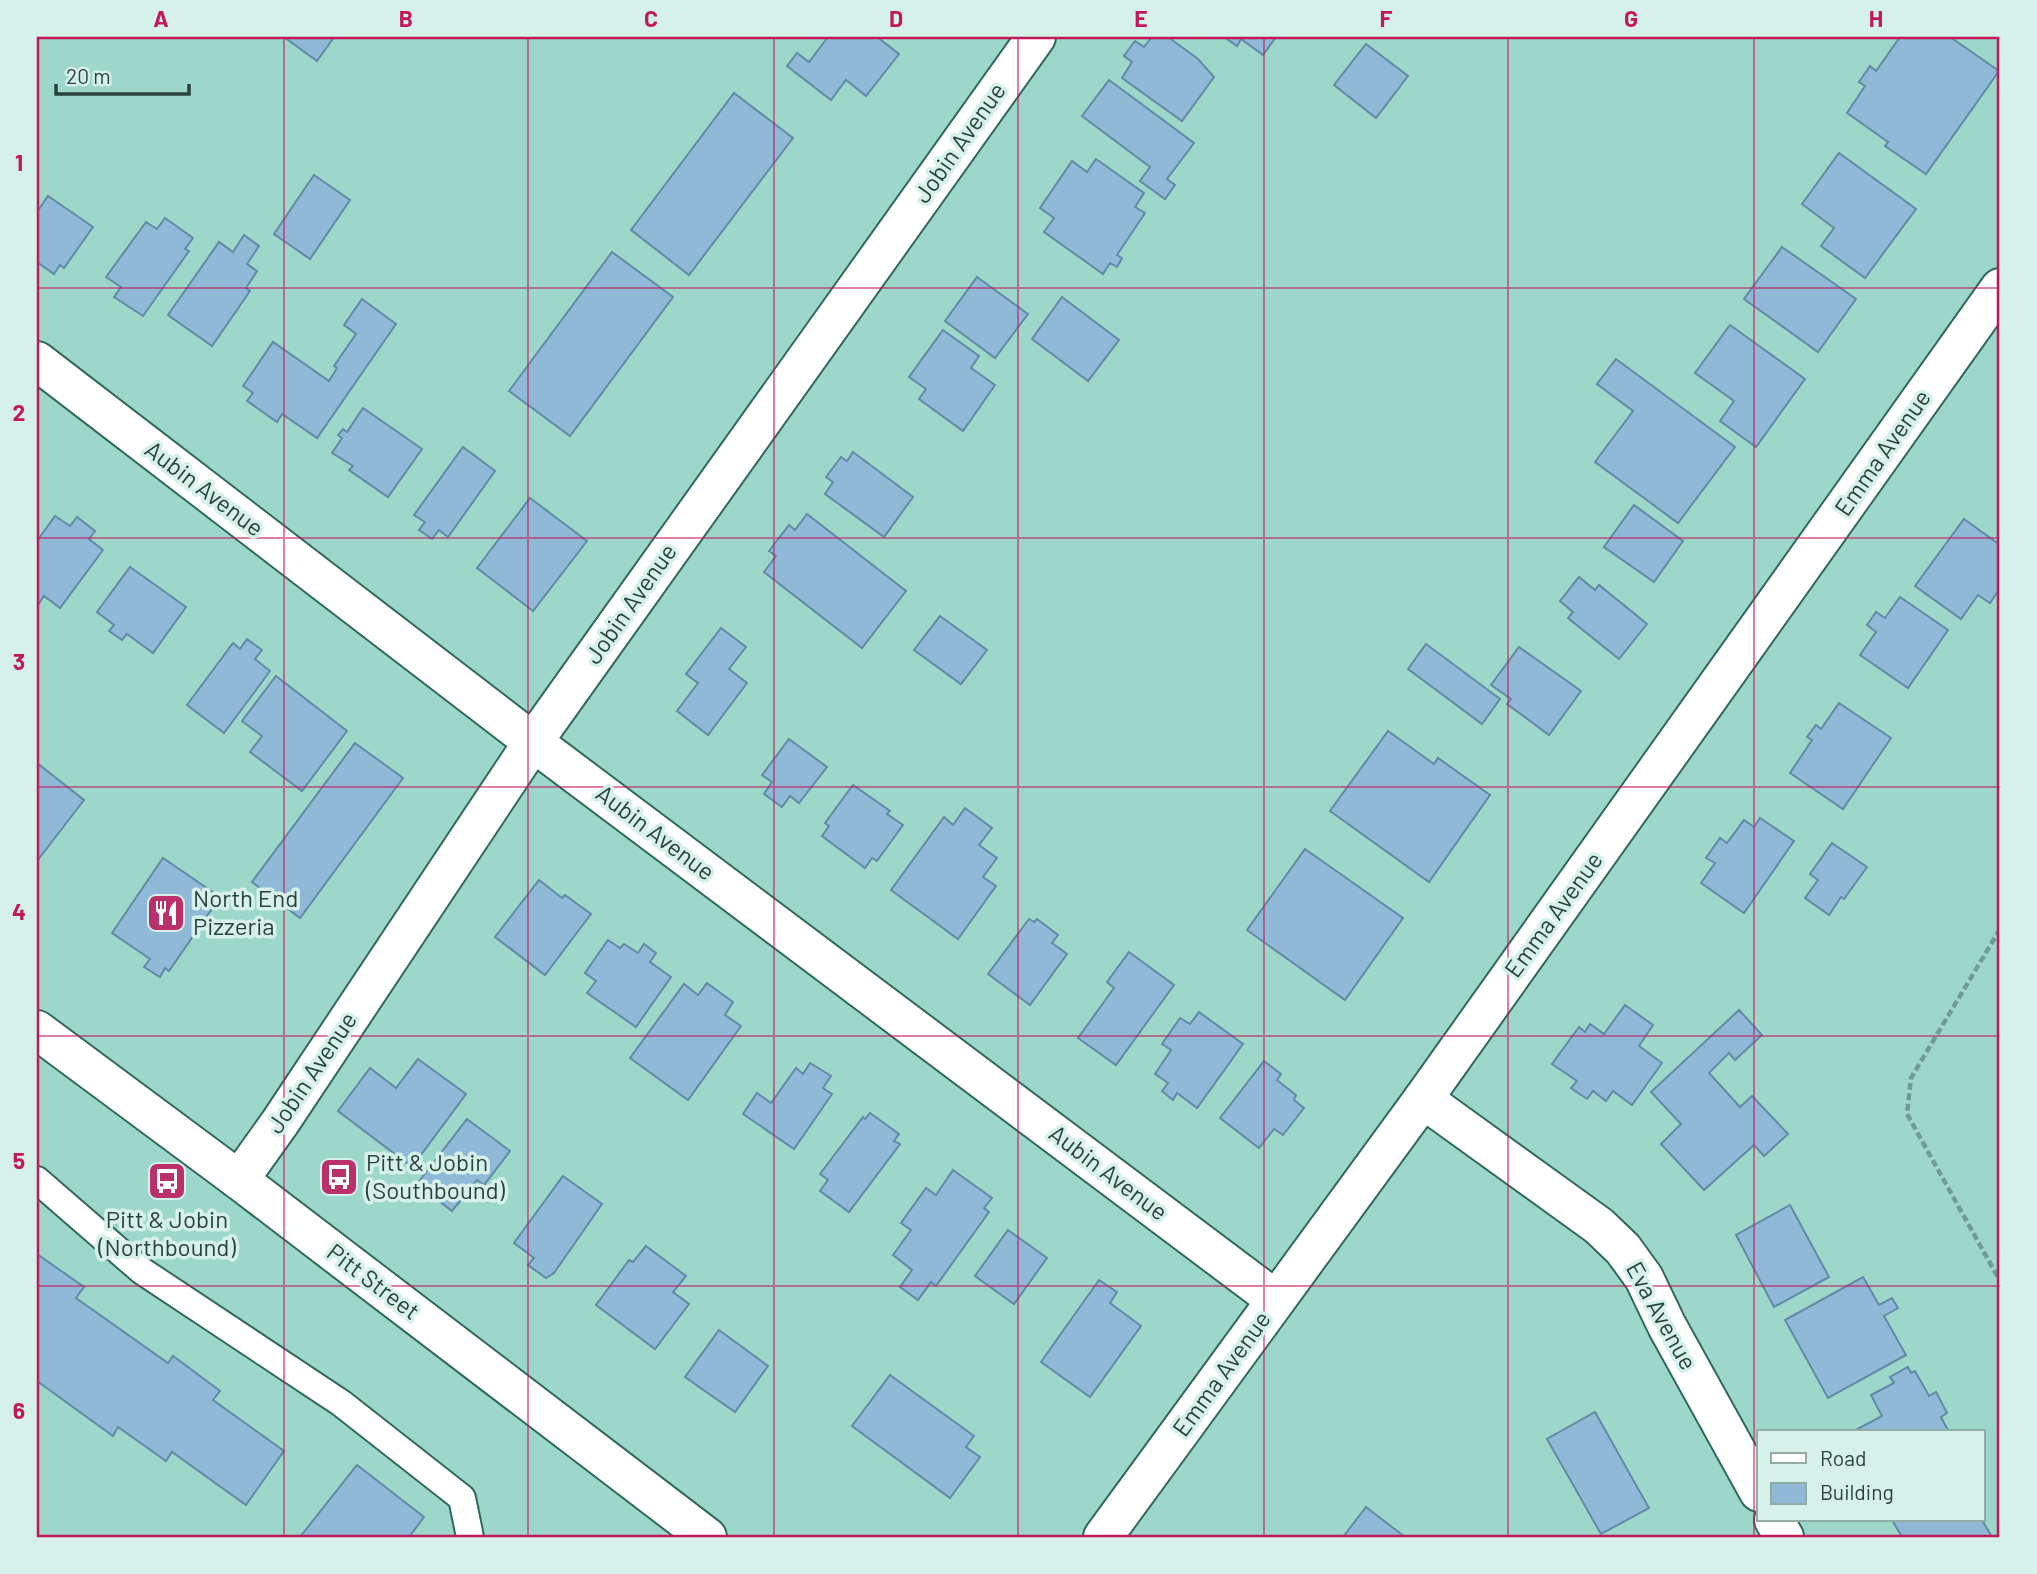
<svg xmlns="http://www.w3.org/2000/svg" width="2037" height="1574" font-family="Barlow,sans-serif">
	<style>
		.building { fill: #8fb9d7; stroke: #628aa6; stroke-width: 2 }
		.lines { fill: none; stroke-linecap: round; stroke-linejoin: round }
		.service-casing { stroke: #31695e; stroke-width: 30 }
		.minor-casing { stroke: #31695e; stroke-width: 42 }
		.tertiary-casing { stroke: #31695e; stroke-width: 42 }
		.path { stroke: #709c93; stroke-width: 4.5; stroke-dasharray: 7 3.5; stroke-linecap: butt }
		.service { stroke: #fff; stroke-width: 26 }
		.minor { stroke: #fff; stroke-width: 38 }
		.tertiary { stroke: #fff; stroke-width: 38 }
		.grid { fill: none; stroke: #c2185b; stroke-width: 2; stroke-opacity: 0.55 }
		.labels { text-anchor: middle; stroke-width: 7; stroke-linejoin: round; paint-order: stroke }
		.street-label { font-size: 24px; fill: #2a423d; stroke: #d5f1ea }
		.poi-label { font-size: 24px; fill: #2a423d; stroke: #d5f1ea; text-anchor: start }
		.neatline { fill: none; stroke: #c2185b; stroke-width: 2.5 }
		.grid-label { font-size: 23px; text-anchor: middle; font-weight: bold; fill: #c2185b }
	</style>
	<rect width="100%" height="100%" fill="#9dd7ca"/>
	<g class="building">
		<polygon points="284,37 334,37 317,61"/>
		<polygon points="828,37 877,37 899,54 866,96 846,80 831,100 787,66 797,53 809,62"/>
		<polygon points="1152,37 1168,37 1198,59 1214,77 1182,121 1122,78 1132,62 1124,56 1135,41 1144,47"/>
		<polygon points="1224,37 1276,37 1263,55 1241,39 1237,46"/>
		<polygon points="1900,37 1950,37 1999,71 1926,174 1885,146 1888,142 1847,113 1865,86 1859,82 1870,66 1876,71"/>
		<polygon points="1366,44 1408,76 1376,118 1334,85"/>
		<polygon points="1109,80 1194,143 1167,179 1175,185 1165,199 1140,181 1150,167 1082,116"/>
		<polygon points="734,93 793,138 689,275 631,230"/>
		<polygon points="1839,153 1916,209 1865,278 1821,246 1834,228 1802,204"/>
		<polygon points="1096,159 1144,193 1135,207 1145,213 1117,255 1122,258 1117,267 1110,263 1103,274 1044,232 1054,218 1040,208 1072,161 1087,172"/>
		<polygon points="314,175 350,200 310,259 274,234"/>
		<polygon points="48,196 93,227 64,268 60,265 54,274 37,262 37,212"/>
		<polygon points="165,218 193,238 185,249 189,251 143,316 114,297 121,287 106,277 146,222 157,229"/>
		<polygon points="244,235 259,246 247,264 257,271 246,288 250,291 212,346 168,315 219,242 233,252"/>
		<polygon points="1782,247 1856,299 1818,352 1744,299"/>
		<polygon points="612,252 673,297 570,436 509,391"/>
		<polygon points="977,277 1028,314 995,358 945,321"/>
		<polygon points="1062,297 1119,340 1088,381 1032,339"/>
		<polygon points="362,299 396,324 317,438 282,414 277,422 247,401 253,393 243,386 273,342 329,381 337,368 334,366 356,334 344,325"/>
		<polygon points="1730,325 1805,379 1756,447 1720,421 1734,401 1695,373"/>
		<polygon points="943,330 979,356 971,368 995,385 963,431 919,399 926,389 909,377"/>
		<polygon points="1616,359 1735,447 1678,523 1595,462 1633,411 1597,384"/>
		<polygon points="363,408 422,449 388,497 349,470 353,466 332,453 342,438 338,435 343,429 347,432"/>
		<polygon points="463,447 495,471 448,537 439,530 432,539 419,530 425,522 414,515"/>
		<polygon points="853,452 913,497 884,537 825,494 833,482 826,477 841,457 847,461"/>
		<polygon points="530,498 587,541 533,611 477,568"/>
		<polygon points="1634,505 1683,541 1654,582 1604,547"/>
		<polygon points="807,514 906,591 862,648 764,572 776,556 769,551 789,525 795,530"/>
		<polygon points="55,516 70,526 77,517 95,531 89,539 103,550 60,608 44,596 38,605 37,604 37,541"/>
		<polygon points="1964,519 2000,545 2000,588 1990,603 1978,595 1961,619 1915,586"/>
		<polygon points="130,567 186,607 153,653 127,634 122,640 109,631 114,625 97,612"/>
		<polygon points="1579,577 1595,590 1599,585 1647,624 1619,659 1568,618 1573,612 1560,601"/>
		<polygon points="1900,597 1948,630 1908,688 1860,655 1876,632 1867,625 1876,612 1885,618"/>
		<polygon points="940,616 987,650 961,684 914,650"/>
		<polygon points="721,628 746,647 729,669 747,683 708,735 677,711 698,683 686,674"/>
		<polygon points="247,639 262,650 255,659 270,671 224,733 187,705 233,643 240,649"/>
		<polygon points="1426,644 1500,699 1482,724 1408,669"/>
		<polygon points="1519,647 1581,691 1549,735 1507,704 1511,699 1491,685"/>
		<polygon points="276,676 347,731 302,791 250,752 262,736 242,721"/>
		<polygon points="1839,703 1891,738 1843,809 1790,773 1812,740 1807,737 1816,725 1821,729"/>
		<polygon points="1388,731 1434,764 1438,758 1490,795 1429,882 1330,811"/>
		<polygon points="789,739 827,767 799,803 790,796 782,807 764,794 772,782 762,775"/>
		<polygon points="355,743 403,778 300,918 252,882"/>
		<polygon points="37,763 84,800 37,861"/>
		<polygon points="853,785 890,811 887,814 903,825 877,861 872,858 865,868 822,836 829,826 825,823"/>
		<polygon points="965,808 992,828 979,845 997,858 983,877 996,886 958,939 891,890 944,817 953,825"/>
		<polygon points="1760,818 1794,841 1744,913 1701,883 1715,863 1706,858 1720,838 1727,843 1744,820 1754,827"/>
		<polygon points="1832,843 1867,867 1844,899 1841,897 1829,915 1805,898 1818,880 1810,874"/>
		<polygon points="1305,849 1403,918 1345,1000 1247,930"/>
		<polygon points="163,858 220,897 169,971 165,968 160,977 144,967 150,959 112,933"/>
		<polygon points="539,880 562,898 565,895 591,914 545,975 495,937"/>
		<polygon points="1029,919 1034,922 1037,919 1058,935 1052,943 1067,954 1030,1005 988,974"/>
		<polygon points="608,940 620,948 624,944 638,953 644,944 656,953 650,962 671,977 636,1027 587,993 596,981 585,973"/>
		<polygon points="1129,952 1174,985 1116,1065 1078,1038 1114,988 1107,982"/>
		<polygon points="707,983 733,1002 725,1015 741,1026 688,1100 630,1058 684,984 698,995"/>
		<polygon points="1625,1005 1653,1025 1639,1046 1662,1063 1632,1105 1613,1091 1606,1101 1593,1091 1587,1099 1571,1088 1577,1081 1552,1064 1579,1027 1585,1032 1590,1024 1604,1034"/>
		<polygon points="1739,1010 1762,1035 1735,1060 1729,1053 1709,1073 1740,1107 1752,1096 1788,1134 1764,1156 1754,1145 1704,1190 1661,1144 1681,1124 1651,1092"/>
		<polygon points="1199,1012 1243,1044 1197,1108 1177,1093 1173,1100 1162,1091 1168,1083 1155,1074 1171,1050 1162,1044 1180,1018 1190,1024"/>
		<polygon points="418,1059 466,1094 412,1167 338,1111 370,1068 396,1088"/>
		<polygon points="1264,1061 1281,1074 1277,1080 1296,1095 1294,1100 1304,1108 1283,1135 1274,1129 1259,1148 1220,1118"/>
		<polygon points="810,1063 831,1076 823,1088 832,1094 794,1149 743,1114 757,1093 771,1103 796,1068 803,1074"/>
		<polygon points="870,1113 899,1134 894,1141 900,1144 849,1212 820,1191 828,1180 820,1174 863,1117 865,1119"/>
		<polygon points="467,1119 510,1151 484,1185 477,1180 452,1211 417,1184"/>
		<polygon points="953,1170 992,1198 984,1208 989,1212 936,1286 931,1282 918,1300 900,1287 912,1270 893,1255 911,1230 901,1223 926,1188 936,1195"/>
		<polygon points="563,1176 602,1204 554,1273 546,1278 528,1265 534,1258 514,1243"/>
		<polygon points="1790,1205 1829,1277 1774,1307 1736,1235"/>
		<polygon points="1008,1230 1047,1258 1014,1304 975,1276"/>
		<polygon points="646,1246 686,1276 673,1292 689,1304 655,1349 596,1305 629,1260 633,1262"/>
		<polygon points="37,1254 84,1287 76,1298 168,1363 173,1356 196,1373 220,1391 213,1400 284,1451 246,1505 172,1452 166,1461 118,1427 113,1436 37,1381"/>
		<polygon points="1863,1277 1879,1305 1892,1298 1898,1308 1884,1316 1906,1355 1828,1398 1785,1320"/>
		<polygon points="1099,1280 1117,1292 1110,1303 1141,1326 1090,1397 1041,1362"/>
		<polygon points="719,1330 768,1366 735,1412 685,1377"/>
		<polygon points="1908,1367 1911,1373 1915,1371 1929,1396 1936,1392 1947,1413 1941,1417 1949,1432 1852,1432 1882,1416 1871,1395 1894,1383 1890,1377"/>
		<polygon points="890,1375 974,1436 966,1447 980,1457 950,1498 852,1426"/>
		<polygon points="1595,1412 1649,1508 1601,1534 1547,1439"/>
		<polygon points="357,1465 424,1517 409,1537 300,1537"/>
		<polygon points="1366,1507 1405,1537 1343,1537"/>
		<polygon points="1892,1520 1982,1520 1992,1537 1902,1537"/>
	</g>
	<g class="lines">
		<defs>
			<polyline id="service" points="37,1180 142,1271 341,1403 462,1498 470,1537"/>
			<g id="minor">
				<polyline points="37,361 533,742 1276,1300"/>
				<polyline points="1423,1099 1599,1226 1623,1249 1644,1278 1667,1326 1759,1492"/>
				<polyline points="239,1180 281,1121 533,742 1036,37"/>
				<polyline points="1774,1520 1784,1537"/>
				<polyline points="1103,1537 1423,1099 2000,288"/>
			</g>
			<polyline id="tertiary" points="37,1030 239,1180 707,1537"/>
		</defs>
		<use href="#service" class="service-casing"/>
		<use href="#minor" class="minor-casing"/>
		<use href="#tertiary" class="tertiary-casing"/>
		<polyline class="path" points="2000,929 1911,1078 1907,1114 2000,1281"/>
		<use href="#service" class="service"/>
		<use href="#minor" class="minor"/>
		<use href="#tertiary" class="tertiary"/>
	</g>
	<path class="grid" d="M284 37V1537M528 37V1537M774 37V1537M1018 37V1537M1264 37V1537M1508 37V1537M1754 37V1537M37 288H2000M37 538H2000M37 787H2000M37 1036H2000M37 1286H2000"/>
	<defs>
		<symbol id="restaurant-square" viewBox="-11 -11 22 22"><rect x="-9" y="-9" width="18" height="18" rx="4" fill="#ba306b" stroke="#d5f1ea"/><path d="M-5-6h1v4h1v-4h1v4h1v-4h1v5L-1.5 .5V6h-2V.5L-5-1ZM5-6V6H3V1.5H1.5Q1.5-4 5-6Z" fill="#fff"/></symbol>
		<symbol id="bus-square" viewBox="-11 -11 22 22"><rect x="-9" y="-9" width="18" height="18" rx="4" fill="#ba306b" stroke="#d5f1ea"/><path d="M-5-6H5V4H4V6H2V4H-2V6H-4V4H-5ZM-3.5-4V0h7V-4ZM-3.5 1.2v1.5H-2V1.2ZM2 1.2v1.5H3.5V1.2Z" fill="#fff"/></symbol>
	</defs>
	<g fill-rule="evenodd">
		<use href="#restaurant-square" x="144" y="891" width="44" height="44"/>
		<use href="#bus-square" x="317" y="1155" width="44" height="44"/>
		<use href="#bus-square" x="145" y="1159" width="44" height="44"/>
	</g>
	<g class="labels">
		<g class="street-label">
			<text transform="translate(960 143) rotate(-55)" y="8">Jobin Avenue</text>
			<text transform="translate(1883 453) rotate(-55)" y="8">Emma Avenue</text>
			<text transform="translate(204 489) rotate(37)" y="8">Aubin Avenue</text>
			<text transform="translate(631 604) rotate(-55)" y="8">Jobin Avenue</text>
			<text transform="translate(655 833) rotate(37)" y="8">Aubin Avenue</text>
			<text transform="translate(1554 915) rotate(-54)" y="8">Emma Avenue</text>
			<text transform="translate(312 1073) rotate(-56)" y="8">Jobin Avenue</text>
			<text transform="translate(1108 1173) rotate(37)" y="8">Aubin Avenue</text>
			<text transform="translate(373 1282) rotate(37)" y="8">Pitt Street</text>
			<text transform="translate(1661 1316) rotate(61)" y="8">Eva Avenue</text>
			<text transform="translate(1222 1374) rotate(-54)" y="8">Emma Avenue</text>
		</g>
		<g class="poi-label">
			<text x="193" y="907">North End<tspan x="193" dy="28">Pizzeria</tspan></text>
			<text x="366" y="1171">Pitt &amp; Jobin<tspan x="366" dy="28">(Southbound)</tspan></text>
			<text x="167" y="1228" text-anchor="middle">Pitt &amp; Jobin<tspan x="167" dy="28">(Northbound)</tspan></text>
		</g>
	</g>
	<rect width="2037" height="1574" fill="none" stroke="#d5f1ea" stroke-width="77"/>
	<rect x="1757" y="1430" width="228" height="91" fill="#d5f1ea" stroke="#91aba5" stroke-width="2"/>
	<rect x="1771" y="1453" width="35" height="10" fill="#ffffff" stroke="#91aba5" stroke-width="2"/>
	<text x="1820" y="1466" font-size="21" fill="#2a423d">Road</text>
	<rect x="1771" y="1483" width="35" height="21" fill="#8fb9d7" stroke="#91aba5" stroke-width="2"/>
	<text x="1820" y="1500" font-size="21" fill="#2a423d">Building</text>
	<path d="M56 84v10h133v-10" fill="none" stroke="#2a423d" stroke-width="3.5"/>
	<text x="66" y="84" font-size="21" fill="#2a423d" stroke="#d5f1ea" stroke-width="5" paint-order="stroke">20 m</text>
	<rect x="38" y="38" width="1960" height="1498" class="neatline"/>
	<g class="grid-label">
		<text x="161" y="27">A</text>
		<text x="406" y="27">B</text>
		<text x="651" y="27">C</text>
		<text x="896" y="27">D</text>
		<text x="1141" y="27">E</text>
		<text x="1386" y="27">F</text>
		<text x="1631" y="27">G</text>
		<text x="1876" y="27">H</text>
		<text x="19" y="171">1</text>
		<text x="19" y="421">2</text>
		<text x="19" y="670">3</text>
		<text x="19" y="920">4</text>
		<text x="19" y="1169">5</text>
		<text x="19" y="1419">6</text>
	</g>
</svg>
